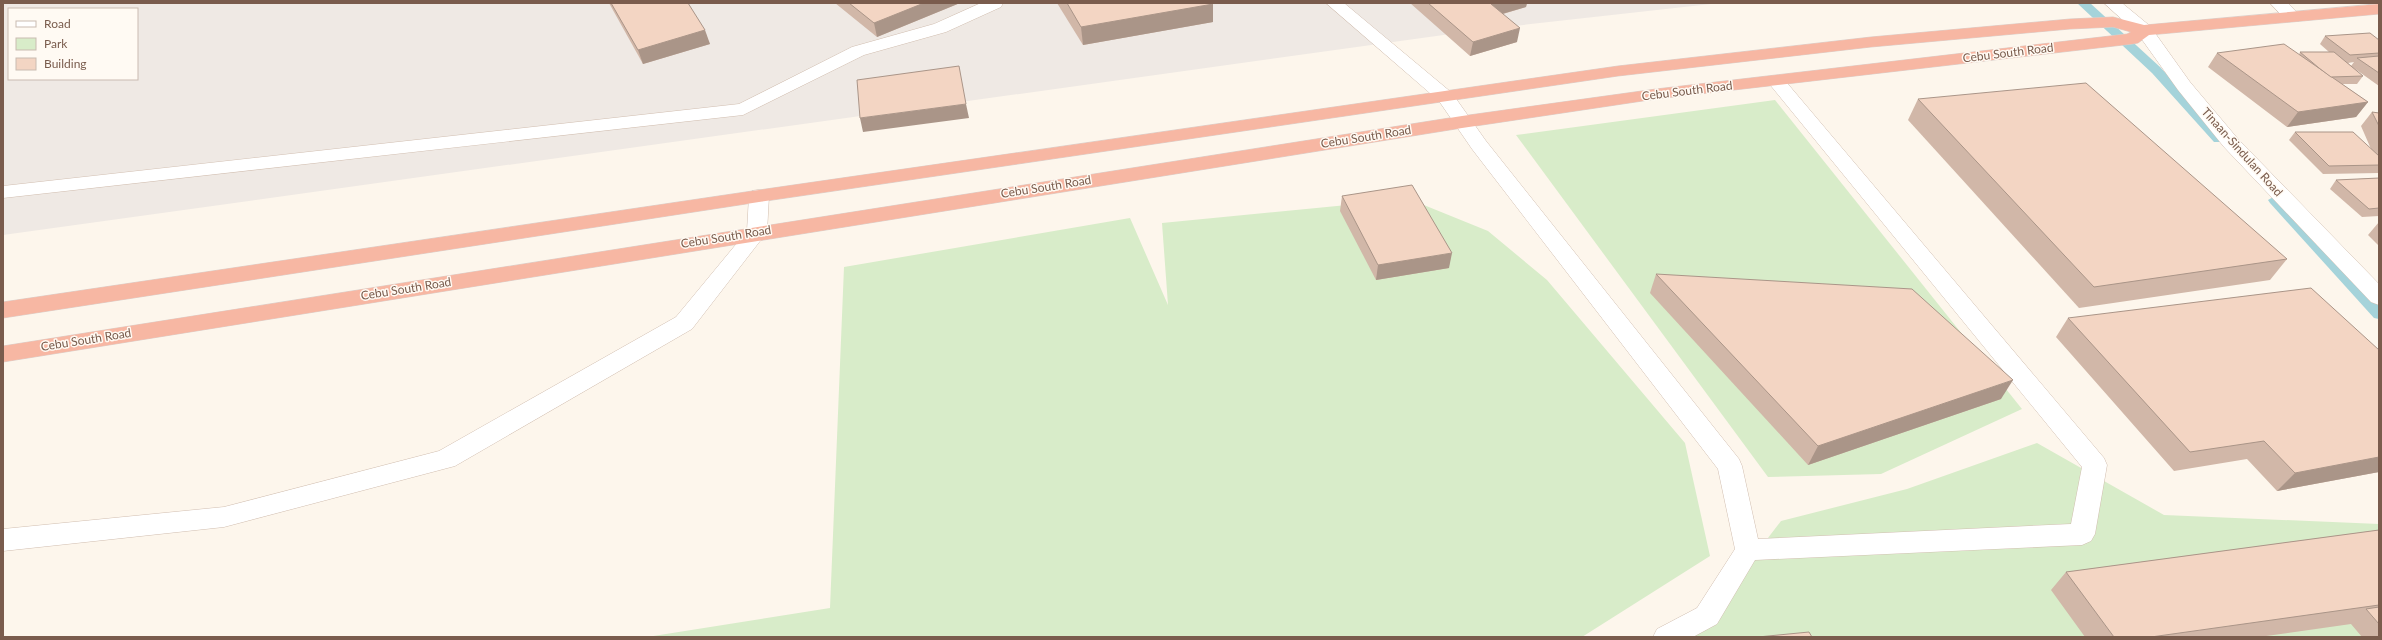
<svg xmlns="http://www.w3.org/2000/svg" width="2382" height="640" font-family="Lato,sans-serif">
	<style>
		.industrial { fill: #efe9e4; fill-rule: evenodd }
		.green { fill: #d8ecc9 }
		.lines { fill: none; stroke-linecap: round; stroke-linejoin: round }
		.stream { fill: #a5d3da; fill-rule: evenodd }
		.minor-casing { stroke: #d1beb0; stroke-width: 1 }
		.highway-casing { stroke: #dad1cd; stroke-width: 1 }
		.minor { fill: #fff; fill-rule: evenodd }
		.highway { fill: #f7b7a3; fill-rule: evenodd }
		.wall { fill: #d1b7a8 }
		.shaded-wall { fill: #aa9588 }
		.building { fill: #f3d5c3; stroke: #aa9588 }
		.labels { text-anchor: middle; stroke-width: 3; stroke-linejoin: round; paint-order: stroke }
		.street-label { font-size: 12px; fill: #7a5c4d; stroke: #fffaf3 }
	</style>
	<rect width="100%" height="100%" fill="#fdf6ec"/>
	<path class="industrial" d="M3 3H1720L1487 29 3 235ZM9 9H137V79H9Z"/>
	<g class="green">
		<polygon points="1775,100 2022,409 1881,474 1768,477 1516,135"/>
		<polygon points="1409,199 1488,231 1547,280 1685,443 1710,556 1582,637 647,637 830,608 844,267 1130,218 1168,305 1162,223"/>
		<polygon points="2037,443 2164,515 2379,524 2379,637 1692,637 1781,521 1907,489"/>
	</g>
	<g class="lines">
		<g class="stream">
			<polygon points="2077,3 2090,3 2160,67 2224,136 2225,139 2224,142 2214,142 2152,73"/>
			<polygon points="2275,196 2280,197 2379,305 2379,319 2374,318 2270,203 2268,200"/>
		</g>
		<defs>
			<g id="minor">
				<polygon points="981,3 1003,3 1001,7 946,32 864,55 743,115 3,198 3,186 739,104 852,47 934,24"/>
				<polygon points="1326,3 1344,3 1452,93 1486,141 1739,459 1742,466 1758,539 2071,524 2082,467 1767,81 1770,77 1782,77 2104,458 2107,465 2095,534 2091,541 2082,545 1755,560 1717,624 1693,637 1653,637 1657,629 1697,608 1735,549 1718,469 1472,149 1439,101"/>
				<polygon points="2104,3 2122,3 2150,26 2190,82 2238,139 2379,284 2379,305 2371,302 2224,147 2178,90 2138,34"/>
				<polygon points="2270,3 2288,3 2301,17 2299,21 2287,21"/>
				<polygon points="759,190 766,191 769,196 767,232 692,329 455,466 224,527 3,551 3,529 224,507 439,451 676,317 747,231 749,196 752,191"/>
			</g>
			<polygon id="highway" points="2379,4 2379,14 2149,35 2138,43 2132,44 1656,99 1462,128 3,362 3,346 1462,116 1656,89 2127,34 2131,32 2113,27 2070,29 1871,47 1618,76 759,202 3,318 3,302 759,190 1618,66 1871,37 2070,19 2113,17 2144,25"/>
		</defs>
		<use href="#minor" class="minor-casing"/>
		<use href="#highway" class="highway-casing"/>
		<use href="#minor" class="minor"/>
		<use href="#highway" class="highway"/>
	</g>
	<g class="wall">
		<polygon points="609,3 688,3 710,44 643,64"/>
		<polygon points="835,3 960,3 877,37"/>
		<polygon points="1057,3 1213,3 1213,22 1083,45"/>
		<polygon points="1410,3 1527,3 1526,7 1503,14 1517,42 1470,56"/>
		<polygon points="2325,36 2378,39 2379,38 2379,86 2351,66 2354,62 2348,63 2363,76 2357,84 2342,84 2368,102 2356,117 2287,127 2208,67 2217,53 2299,55 2300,52 2329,52 2320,44"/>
		<polygon points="1918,99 2287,259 2270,280 2079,308 1908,120"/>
		<polygon points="2372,112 2379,113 2379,173 2323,174 2289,140 2295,132 2371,149 2361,126"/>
		<polygon points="2379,178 2379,216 2362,217 2330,189 2336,180"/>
		<polygon points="1342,196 1449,268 1376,280 1340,211"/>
		<polygon points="2379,222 2379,246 2368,235"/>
		<polygon points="1656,274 2001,399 1808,465 1650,293"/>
		<polygon points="2068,318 2379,350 2379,472 2277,491 2247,459 2174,471 2056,337"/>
		<polygon points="2379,530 2379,637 2362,637 2351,624 2259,637 2085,637 2051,590 2066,572"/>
	</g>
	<g class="shaded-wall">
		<polygon points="924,3 960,3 877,37 874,23"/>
		<polygon points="1494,3 1527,3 1526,7 1488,18 1491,4"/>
		<polygon points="1213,4 1213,22 1083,45 1081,27"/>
		<polygon points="1520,28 1517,42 1470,56 1473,42"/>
		<polygon points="705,30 710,44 643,64 638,50"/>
		<polygon points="2368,102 2356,117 2287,127 2298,112"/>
		<polygon points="966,104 969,118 863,132 860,118"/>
		<polygon points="1452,253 1449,268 1376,280 1378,265"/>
		<polygon points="2013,380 2001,399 1808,465 1818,446"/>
		<polygon points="2379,457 2379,472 2277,491 2295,473"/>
	</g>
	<g class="building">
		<polygon points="611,3 688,3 705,30 638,50"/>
		<polygon points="849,3 924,3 874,23"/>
		<polygon points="1067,3 1213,3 1213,4 1081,27"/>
		<polygon points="1428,3 1494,3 1491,4 1520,28 1473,42"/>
		<polygon points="2370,33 2379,40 2379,53 2350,55 2325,36"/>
		<polygon points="2284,44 2368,102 2298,112 2217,53"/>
		<polygon points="2300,52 2334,52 2363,76 2331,77 2319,68"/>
		<polygon points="2379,56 2379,73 2357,58"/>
		<polygon points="959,66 966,104 860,118 857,80"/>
		<polygon points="2086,83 2287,259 2094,287 1918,99"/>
		<polygon points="2372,112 2379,113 2379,126"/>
		<polygon points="2295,132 2353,132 2379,156 2379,165 2329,166"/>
		<polygon points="2379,178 2379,208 2369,209 2336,180"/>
		<polygon points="1412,185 1452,253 1378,265 1342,196"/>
		<polygon points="1656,274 1912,289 2013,380 1818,446"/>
		<polygon points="2311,288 2379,350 2379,457 2295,473 2264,441 2190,452 2068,318"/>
		<polygon points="2379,530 2379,605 2151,637 2114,637 2066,572"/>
		<polygon points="2379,607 2379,624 2366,609"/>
		<polygon points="1809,632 1812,637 1758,637"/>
	</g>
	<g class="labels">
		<g class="street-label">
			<text transform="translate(2008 53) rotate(-7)" y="4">Cebu South Road</text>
			<text transform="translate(1687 91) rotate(-7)" y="4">Cebu South Road</text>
			<text transform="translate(1366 137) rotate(-9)" y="4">Cebu South Road</text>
			<text transform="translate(2242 152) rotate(48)" y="4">Tinaan-Sindulan Road</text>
			<text transform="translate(1046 187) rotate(-9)" y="4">Cebu South Road</text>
			<text transform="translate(726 237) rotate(-9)" y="4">Cebu South Road</text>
			<text transform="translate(406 289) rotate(-9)" y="4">Cebu South Road</text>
			<text transform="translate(86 340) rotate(-9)" y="4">Cebu South Road</text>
		</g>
	</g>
	<rect width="2382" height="640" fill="none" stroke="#7a5c4d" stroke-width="8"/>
	<rect x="8" y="8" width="130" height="72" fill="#fffaf3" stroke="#cabbb1"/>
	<rect x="16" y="21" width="20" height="6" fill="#ffffff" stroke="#cabbb1"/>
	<text x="44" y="28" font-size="12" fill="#7a5c4d">Road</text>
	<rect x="16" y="38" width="20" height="12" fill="#d8ecc9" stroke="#cabbb1"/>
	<text x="44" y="48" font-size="12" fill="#7a5c4d">Park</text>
	<rect x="16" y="58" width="20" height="12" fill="#f3d5c3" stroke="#cabbb1"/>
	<text x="44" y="68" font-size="12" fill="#7a5c4d">Building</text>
</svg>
